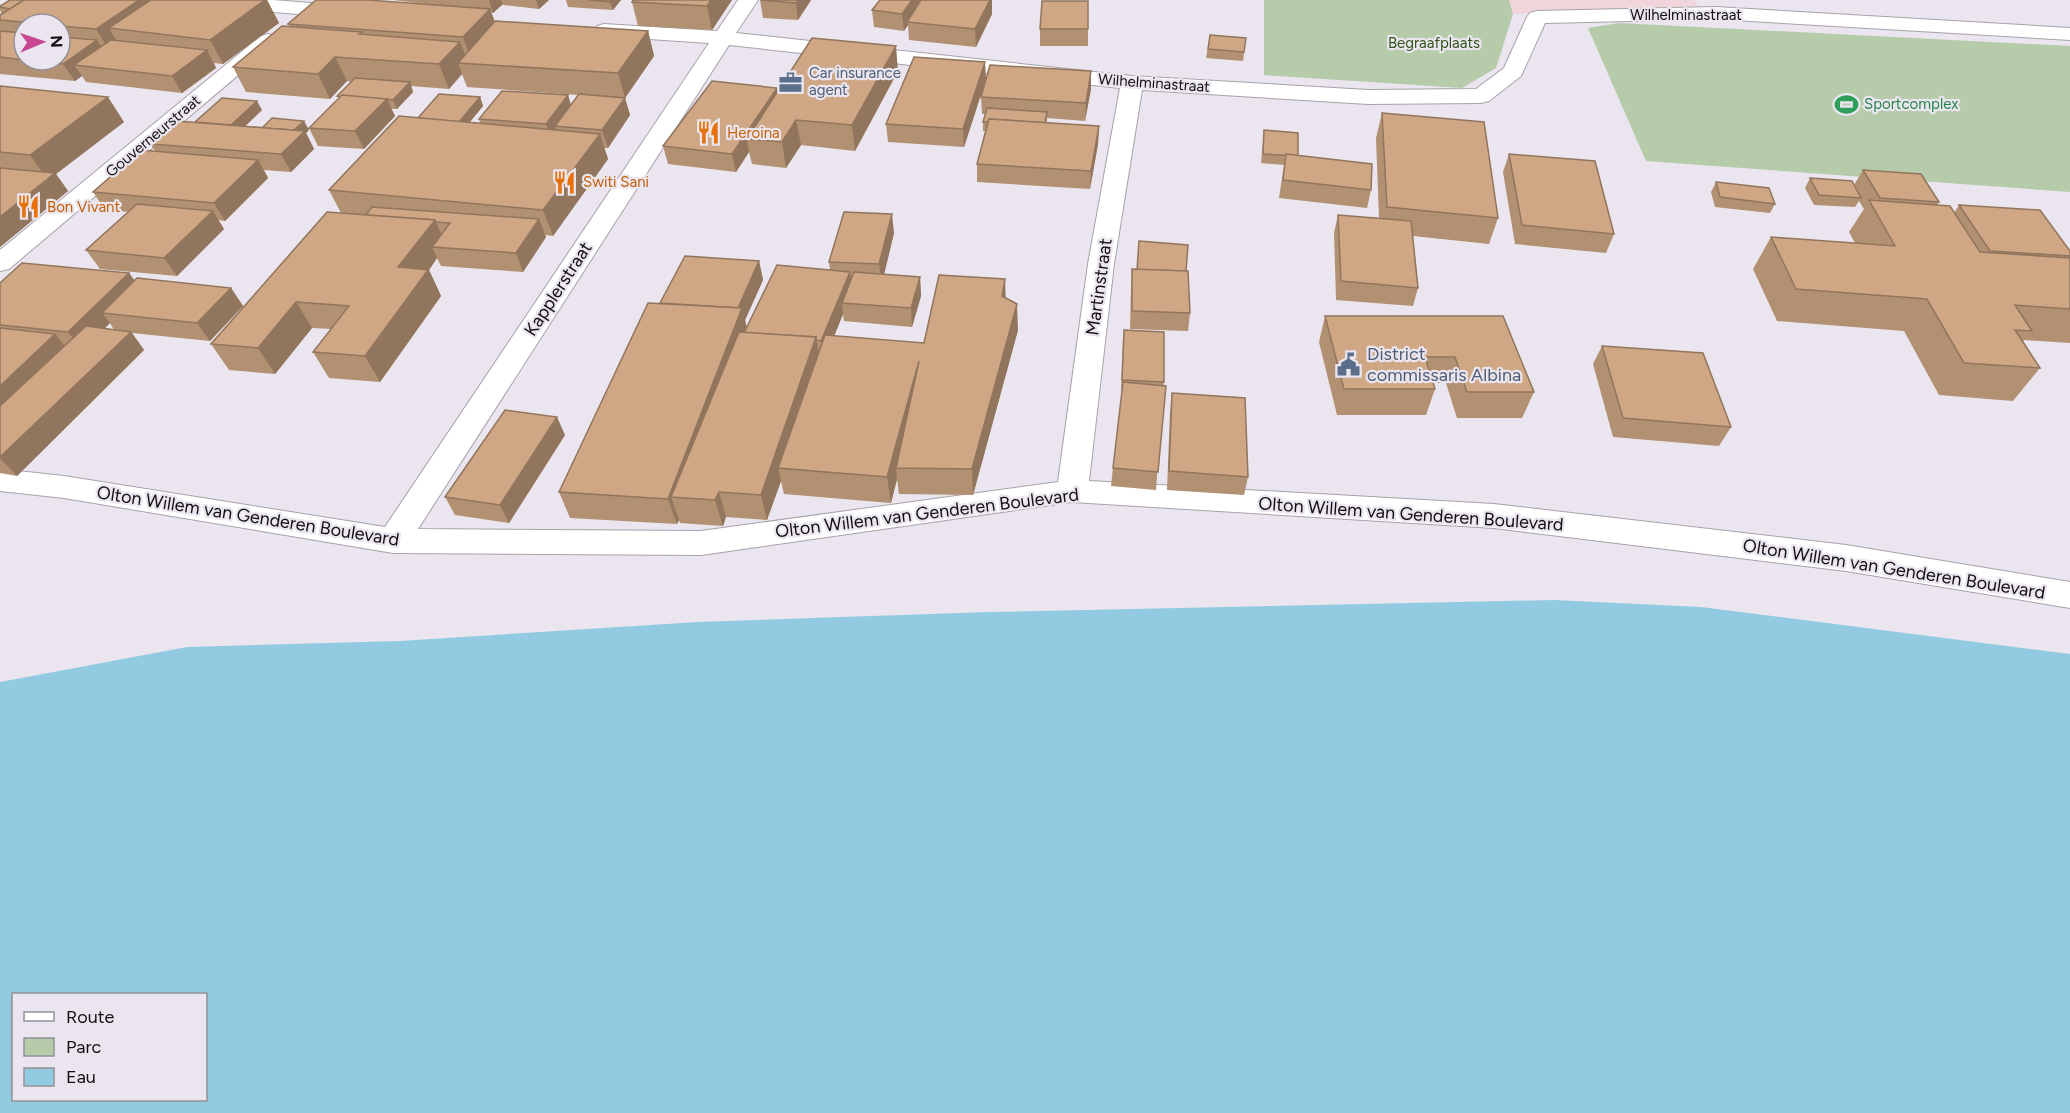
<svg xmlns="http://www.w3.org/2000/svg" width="2070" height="1113" font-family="Figtree,sans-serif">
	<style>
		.education { fill: #f0d6db }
		.green { fill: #b5cbaa }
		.water { fill: #92cbe1; fill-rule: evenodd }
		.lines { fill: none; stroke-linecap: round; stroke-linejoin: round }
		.street-casing { stroke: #a7a2aa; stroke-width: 2 }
		.street { fill: #fff; fill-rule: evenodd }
		.wall { fill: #b29072; fill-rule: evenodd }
		.shaded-wall { fill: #91755d }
		.building { fill: #cfa785; stroke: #91755d; stroke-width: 1.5 }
		.labels { text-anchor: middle; stroke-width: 4.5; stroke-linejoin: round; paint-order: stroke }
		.far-street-label { font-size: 15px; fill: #121013; stroke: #eae5ee }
		.far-park-label { font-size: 15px; fill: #325419; stroke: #eae5ee }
		.far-service-label { font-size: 15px; fill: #4e5e75; stroke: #eae5ee; text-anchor: start }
		.far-leisure-label { font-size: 15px; fill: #27864d; stroke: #eae5ee; text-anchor: start }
		.far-food-label { font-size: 15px; fill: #c56008; stroke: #eae5ee; text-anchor: start }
		.street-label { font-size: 18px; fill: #121013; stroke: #eae5ee }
		.service-label { font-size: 18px; fill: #4e5e75; stroke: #eae5ee; text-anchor: start }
	</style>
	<rect width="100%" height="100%" fill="#eae5ee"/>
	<polygon class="education" points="1509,0 1694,0 1698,6 1513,14"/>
	<g class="green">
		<polygon points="1264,0 1509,0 1513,14 1496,68 1462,88 1264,75"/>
		<polygon points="1619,23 2070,46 2070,192 1646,161 1588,28"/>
	</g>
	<path class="water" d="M1554 600 1701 607 2070 654V1113H0V682L187 647 400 641 698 622 989 612ZM14 994H206V1100H14Z"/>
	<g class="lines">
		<defs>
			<g id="street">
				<polygon points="188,0 273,0 349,6 356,8 359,12 356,16 349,18 198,6 191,4"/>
				<path d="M738 0H758L736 33 1132 76 1368 90 1476 89 1504 68 1527 17 1530 13 1537 11 1716 7 2070 28V40L1716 19 1545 23 1521 76 1489 101 1481 103 1368 104 1142 90 1114 264 1089 481 1494 504 1846 545 2070 582V608L1846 571 1494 528 1072 502 701 555 393 553 64 498 0 491V469L64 476 385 527 709 43 604 36 597 34 594 30 597 26 604 24 717 31ZM729 45 1120 88 1088 264 1058 482 701 531 418 529Z"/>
				<polygon points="268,34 275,36 278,40 275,44 9,269 0,271 0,250 261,36"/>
			</g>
		</defs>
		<use href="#street" class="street-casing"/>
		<use href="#street" class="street"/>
	</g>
	<g class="wall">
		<path d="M10 0H267L279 23 223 64 214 63 216 68 182 93 86 82 82 76 75 81 0 74V15L2 14 0 10V7ZM24 24H60V60H24Z"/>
		<polygon points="393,0 549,0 539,9 503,5 503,4 493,13 491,12 495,22 648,31 654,56 625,98 630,115 608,148 604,148 608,159 553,236 545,235 546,237 523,272 441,266 437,258 429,270 441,296 380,382 329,378 313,352 331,329 312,328 275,374 229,370 211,344 341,213 329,190 418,118 480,97 483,106 470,122 480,123 479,119 568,95 571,105 578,95 467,87 462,74 449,89 411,86 413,92 397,109 391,109 395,116 364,149 318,146 309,128 339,98 337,96 352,82 347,81 330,99 246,92 233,67 289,26 288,24 435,5"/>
		<polygon points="566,0 621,0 613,10 568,7"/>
		<polygon points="633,0 732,0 712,30 638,26 632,2"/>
		<polygon points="760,0 811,0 798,20 763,18"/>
		<polygon points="880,0 992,0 992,14 976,47 909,40 908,25 904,31 874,27 872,10"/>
		<rect x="1040" y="29" width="48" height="17"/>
		<polygon points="1210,35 1246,38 1243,61 1206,58"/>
		<polygon points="898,71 855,151 801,145 786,168 752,164 749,152 736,172 668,164 663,146 777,91"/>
		<polygon points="1091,71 1091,89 1085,121 1047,118 1047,123 1099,126 1098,144 1090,189 977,182 977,164 985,131 983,131 983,122 985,114 982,114 981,97"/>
		<polygon points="986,79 964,147 888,142 886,124"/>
		<polygon points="0,86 124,122 56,174 68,191 0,247"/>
		<polygon points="262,110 245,126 309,130 306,133 314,149 291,172 264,170 268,178 225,221 218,220 224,229 177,276 100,269 86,250 129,212 105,210 93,192 155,151 150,144 195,122"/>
		<polygon points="1382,113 1498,218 1489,244 1413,236 1418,288 1413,306 1336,300 1334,233 1338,215 1379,218 1376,138"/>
		<polygon points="1264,130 1298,156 1371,190 1367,208 1279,198 1284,165 1261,163"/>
		<polygon points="1509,154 1614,234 1606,253 1515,244 1503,172"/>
		<polygon points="1863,170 1939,202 1937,205 1954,213 1959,205 2070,251 2070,343 2024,340 2023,341 2040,368 2013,401 1939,395 1904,331 1777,321 1753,269 1771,237 1855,243 1849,232 1864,209 1859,201 1855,207 1814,205 1805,188 1810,178 1854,185"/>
		<polygon points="1716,182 1775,204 1770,213 1715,207 1711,192"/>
		<polygon points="894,233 884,274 920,277 921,296 912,327 844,321 843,314 834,336 924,343 1006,298 1018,330 973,495 899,494 897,479 891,503 784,494 781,481 767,520 726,517 723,526 680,523 679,520 677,524 570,518 559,492 660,303 759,261 763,280 745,320 747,328 830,270 829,262"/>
		<polygon points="1132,269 1186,271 1190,313 1188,331 1130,329 1131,288"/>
		<path d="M129 273 135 281 231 288 243 306 210 341 132 333 144 350 17 476 0 473V283ZM110 323 114 330 105 328Z"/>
		<polygon points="1325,316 1503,316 1534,392 1522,418 1457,418 1446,383 1434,383 1435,389 1426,415 1337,415 1319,342"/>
		<polygon points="1123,340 1164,382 1156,490 1111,486 1113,468 1122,390 1121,390"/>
		<polygon points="1602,346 1731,427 1719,446 1613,437 1593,364"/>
		<polygon points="1172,393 1248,477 1244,495 1167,490 1170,412"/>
		<polygon points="565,435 509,523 455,515 445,497"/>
	</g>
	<g class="shaded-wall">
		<polygon points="139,0 164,0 109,28 120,47 111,54 96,29"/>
		<polygon points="265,0 267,0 279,23 223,64 210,40"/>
		<polygon points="489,0 501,0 503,4 493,13"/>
		<polygon points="536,0 549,0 539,9"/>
		<polygon points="612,0 621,0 613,10 610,2"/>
		<polygon points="711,0 732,0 712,30 707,6"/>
		<polygon points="798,0 811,0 798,20 796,3"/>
		<polygon points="912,0 926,0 907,22 908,25 904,31 902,14"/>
		<polygon points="990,0 992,0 992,14 976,47 975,29"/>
		<polygon points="490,9 499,33 472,61 463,37"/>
		<polygon points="648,31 654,56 625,98 630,115 608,148 602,130 625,98 618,73"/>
		<polygon points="97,40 108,57 74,65 82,76 75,81 63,64"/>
		<polygon points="460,42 469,63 458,63 462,74 449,89 439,64"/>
		<polygon points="896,46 898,71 855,151 852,125"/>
		<polygon points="207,50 216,68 182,93 172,76"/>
		<polygon points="335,57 347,81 330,99 318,74"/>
		<polygon points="985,62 986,79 964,147 963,129"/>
		<polygon points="1091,71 1091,89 1085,121 1086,103"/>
		<polygon points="410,82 413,92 397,109 393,100"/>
		<polygon points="777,88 780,106 747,139 749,152 736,172 732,154"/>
		<polygon points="568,95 573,113 555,126 557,135 552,142 546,124"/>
		<polygon points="108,97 124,122 56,174 68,191 0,247 0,217 48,180 30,155"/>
		<polygon points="480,97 483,106 459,135 455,126"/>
		<polygon points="387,99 395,116 364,149 355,131"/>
		<polygon points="257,101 262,110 234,137 229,127"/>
		<polygon points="796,120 801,145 786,168 782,142"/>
		<polygon points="304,121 309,130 306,133 314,149 291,172 281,154 291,133"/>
		<polygon points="1099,126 1098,144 1090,189 1091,171"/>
		<polygon points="600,134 608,159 553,236 543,210"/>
		<polygon points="258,160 268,178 225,221 214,203"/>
		<polygon points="213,211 224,229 177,276 164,258"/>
		<polygon points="892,214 894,233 882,283 879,264"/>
		<polygon points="539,219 546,237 523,272 516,253"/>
		<polygon points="435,220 446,245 432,247 437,258 429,270 441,296 380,382 365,356 398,267"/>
		<polygon points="759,261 763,280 745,320 748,334 671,497 679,520 677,524 668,499 735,314"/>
		<polygon points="850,272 853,290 842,303 843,314 825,359 821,341"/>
		<polygon points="129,273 142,291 102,313 110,323 83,350 68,332"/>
		<polygon points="920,277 921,296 912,327 911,308"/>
		<polygon points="1005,279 1006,305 1002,296"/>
		<polygon points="231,288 243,306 210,341 197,323"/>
		<polygon points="296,302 312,328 275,374 258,348"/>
		<polygon points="1017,304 1018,330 973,495 972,469"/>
		<polygon points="131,332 144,350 17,476 0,458"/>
		<polygon points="55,334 77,360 0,435 0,386"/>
		<polygon points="816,337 821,364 778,468 781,481 767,520 761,495"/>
		<polygon points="919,361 896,468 897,479 891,503 887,477"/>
		<polygon points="557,417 565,435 509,523 500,505"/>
		<polygon points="719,492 726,517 723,526 715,500"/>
	</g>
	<g class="building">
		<polygon points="10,0 24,0 10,9 0,7 0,6"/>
		<polygon points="24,0 139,0 96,29 60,26 60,24 44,24 0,20 0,15"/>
		<polygon points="151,0 265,0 210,40 109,28"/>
		<polygon points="316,0 368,0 490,9 463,37 288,24"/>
		<polygon points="589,0 612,0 610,2"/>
		<polygon points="633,0 711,0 707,6 632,2"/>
		<polygon points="760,0 798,0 796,3"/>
		<polygon points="880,0 912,0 902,14 872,10"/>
		<polygon points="921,0 990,0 975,29 907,22"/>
		<polygon points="1042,1 1088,1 1088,29 1040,29"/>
		<polygon points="495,21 648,31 618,73 458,63"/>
		<polygon points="282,26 362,32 359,34 460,42 439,64 335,57 318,74 233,67"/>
		<polygon points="0,31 24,33 24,60 0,57"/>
		<polygon points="1210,35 1246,38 1244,52 1208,49"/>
		<polygon points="60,37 97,40 63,64 25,60 60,60"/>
		<polygon points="812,38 896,46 852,125 796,120 782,142 747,139"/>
		<polygon points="111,40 207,50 172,76 74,65"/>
		<polygon points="914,57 985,62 963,129 886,124"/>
		<polygon points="990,65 1091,71 1086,103 981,97"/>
		<polygon points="355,78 410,82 393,100 386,99 387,99 337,96"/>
		<polygon points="712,81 777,88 732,154 663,146"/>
		<polygon points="0,86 108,97 30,155 0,152"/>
		<polygon points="502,91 568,95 546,124 479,119"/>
		<polygon points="439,94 480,97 459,122 418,118"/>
		<polygon points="579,94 625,98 602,130 555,126"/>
		<polygon points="342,95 387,99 355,131 309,128"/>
		<polygon points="222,98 257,101 231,125 195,122"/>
		<polygon points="987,108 1047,112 1045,123 989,119 988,122 983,122"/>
		<polygon points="1382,113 1484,122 1498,218 1387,207"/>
		<polygon points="399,116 600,134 543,210 329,190"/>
		<polygon points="272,118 304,121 294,130 262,128"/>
		<polygon points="989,119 1099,126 1091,171 977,164"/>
		<polygon points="177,121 305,131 281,154 150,144"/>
		<polygon points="1264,130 1298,133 1298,156 1263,154"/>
		<polygon points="141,150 258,160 214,203 93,192"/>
		<polygon points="1286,154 1372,164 1371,190 1283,180"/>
		<polygon points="1509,154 1595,161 1614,234 1522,225"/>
		<polygon points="0,168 55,173 0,217"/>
		<polygon points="1863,170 1921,174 1939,202 1880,198"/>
		<polygon points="1810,178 1852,181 1861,198 1819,195"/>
		<polygon points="1716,182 1769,188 1775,204 1720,197"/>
		<polygon points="1869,200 1950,206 1980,252 2070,258 2070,309 2015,305 2032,331 2015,330 2040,368 1964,363 1927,299 1796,289 1771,237 1895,246"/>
		<polygon points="137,204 213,211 164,258 86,250"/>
		<polygon points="1959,205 2040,210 2070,251 2070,256 1990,251"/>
		<polygon points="372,207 539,219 516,253 432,247 450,223 436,222 435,220 366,215"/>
		<polygon points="327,212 435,220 398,267 428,270 365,356 313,352 349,306 296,302 258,348 211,344"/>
		<polygon points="844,212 892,214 879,264 829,262"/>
		<polygon points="1338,215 1411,221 1418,288 1341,281"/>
		<polygon points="1139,241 1188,245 1186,271 1137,270"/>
		<polygon points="685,256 759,261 738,308 660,303"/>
		<polygon points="22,263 129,273 68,332 0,325 0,283"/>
		<polygon points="777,265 850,272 821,341 816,340 816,337 744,333"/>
		<polygon points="1132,269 1188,271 1190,313 1132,311"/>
		<polygon points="854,272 920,277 911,308 842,303"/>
		<polygon points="939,275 1005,279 1002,296 1017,304 972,469 896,468 919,361 887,477 778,468 825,335 924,343"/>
		<polygon points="137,278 231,288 197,323 102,313"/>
		<polygon points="648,303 742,308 668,499 559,492"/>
		<polygon points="1325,316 1503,316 1534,392 1467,392 1455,357 1425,357 1435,389 1344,389"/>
		<polygon points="86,326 131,332 0,457 0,406"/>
		<polygon points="0,328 55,334 0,386"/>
		<polygon points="1124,330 1164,332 1164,382 1122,380"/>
		<polygon points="739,332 816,337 761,495 719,492 715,500 671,497"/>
		<polygon points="1602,346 1703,353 1731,427 1623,418"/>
		<polygon points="1123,382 1166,386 1158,472 1113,468"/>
		<polygon points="1172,393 1245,398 1248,477 1169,471"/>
		<polygon points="505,410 557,417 500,505 445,497"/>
	</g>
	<defs>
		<symbol id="office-bare" viewBox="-9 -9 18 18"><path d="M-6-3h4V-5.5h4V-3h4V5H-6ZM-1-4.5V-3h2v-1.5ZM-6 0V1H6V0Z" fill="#5c6f8a" stroke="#eae5ee" stroke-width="2.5" paint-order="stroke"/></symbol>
		<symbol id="stadium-bare" viewBox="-9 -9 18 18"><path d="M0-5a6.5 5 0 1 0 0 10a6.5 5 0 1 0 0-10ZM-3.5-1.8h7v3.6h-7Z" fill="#2e9e5b" stroke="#eae5ee" stroke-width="2.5" paint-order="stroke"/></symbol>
		<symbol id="restaurant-bare" viewBox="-9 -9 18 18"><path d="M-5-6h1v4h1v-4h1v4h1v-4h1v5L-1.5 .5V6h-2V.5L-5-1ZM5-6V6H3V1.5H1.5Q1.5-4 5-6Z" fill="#e8710a" stroke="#eae5ee" stroke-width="2.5" paint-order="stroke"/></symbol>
		<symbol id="civic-bare" viewBox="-9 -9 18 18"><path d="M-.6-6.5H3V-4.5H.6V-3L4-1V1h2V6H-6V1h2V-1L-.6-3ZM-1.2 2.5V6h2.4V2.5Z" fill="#5c6f8a" stroke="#eae5ee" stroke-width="2.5" paint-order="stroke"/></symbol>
	</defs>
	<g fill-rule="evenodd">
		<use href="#office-bare" x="774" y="66" width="33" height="33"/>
		<use href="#stadium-bare" x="1830" y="88" width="33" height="33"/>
		<use href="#restaurant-bare" x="692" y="116" width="33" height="33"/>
		<use href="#restaurant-bare" x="548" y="166" width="33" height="33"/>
		<use href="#restaurant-bare" x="12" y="190" width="33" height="33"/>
		<use href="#civic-bare" x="1332" y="348" width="33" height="33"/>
	</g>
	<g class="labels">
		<g class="far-street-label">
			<text x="1686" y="20">Wilhelminastraat</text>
			<text transform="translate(1154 83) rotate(4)" y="5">Wilhelminastraat</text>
			<text transform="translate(153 136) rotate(-40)" y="5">Gouverneurstraat</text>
		</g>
		<g class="far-park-label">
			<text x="1434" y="48">Begraafplaats</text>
		</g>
		<g class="far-service-label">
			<text x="809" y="78">Car insurance<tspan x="809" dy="17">agent</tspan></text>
		</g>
		<g class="far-leisure-label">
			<text x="1864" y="109">Sportcomplex</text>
		</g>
		<g class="far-food-label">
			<text x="727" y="138">Heroina</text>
			<text x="583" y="187">Switi Sani</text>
			<text x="47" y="212">Bon Vivant</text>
		</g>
		<g class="street-label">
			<text transform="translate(1099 287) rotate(-82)" y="6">Martinstraat</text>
			<text transform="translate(558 289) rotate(-57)" y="6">Kapplerstraat</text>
			<text transform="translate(927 513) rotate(-7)" y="6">Olton Willem van Genderen Boulevard</text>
			<text transform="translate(1411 514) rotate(4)" y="6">Olton Willem van Genderen Boulevard</text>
			<text transform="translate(248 516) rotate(9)" y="6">Olton Willem van Genderen Boulevard</text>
			<text transform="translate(1894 569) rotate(9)" y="6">Olton Willem van Genderen Boulevard</text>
		</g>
		<g class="service-label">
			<text x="1367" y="360">District<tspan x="1367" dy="21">commissaris Albina</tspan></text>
		</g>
	</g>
	<rect x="12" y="993" width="195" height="108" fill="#eae5ee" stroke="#949096" stroke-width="1.5"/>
	<rect x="24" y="1012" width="30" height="9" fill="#ffffff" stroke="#949096" stroke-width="1.5"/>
	<text x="66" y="1023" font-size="18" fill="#121013">Route</text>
	<rect x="24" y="1038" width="30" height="18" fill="#b5cbaa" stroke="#949096" stroke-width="1.5"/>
	<text x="66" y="1053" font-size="18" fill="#121013">Parc</text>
	<rect x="24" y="1068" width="30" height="18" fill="#92cbe1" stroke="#949096" stroke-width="1.5"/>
	<text x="66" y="1083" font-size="18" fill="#121013">Eau</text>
	<g transform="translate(42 42) rotate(88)"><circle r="28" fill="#eae5ee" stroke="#949096" stroke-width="1.5"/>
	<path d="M0-4.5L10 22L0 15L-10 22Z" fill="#c74792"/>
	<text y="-9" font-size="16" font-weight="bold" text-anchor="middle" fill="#121013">N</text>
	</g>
</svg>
